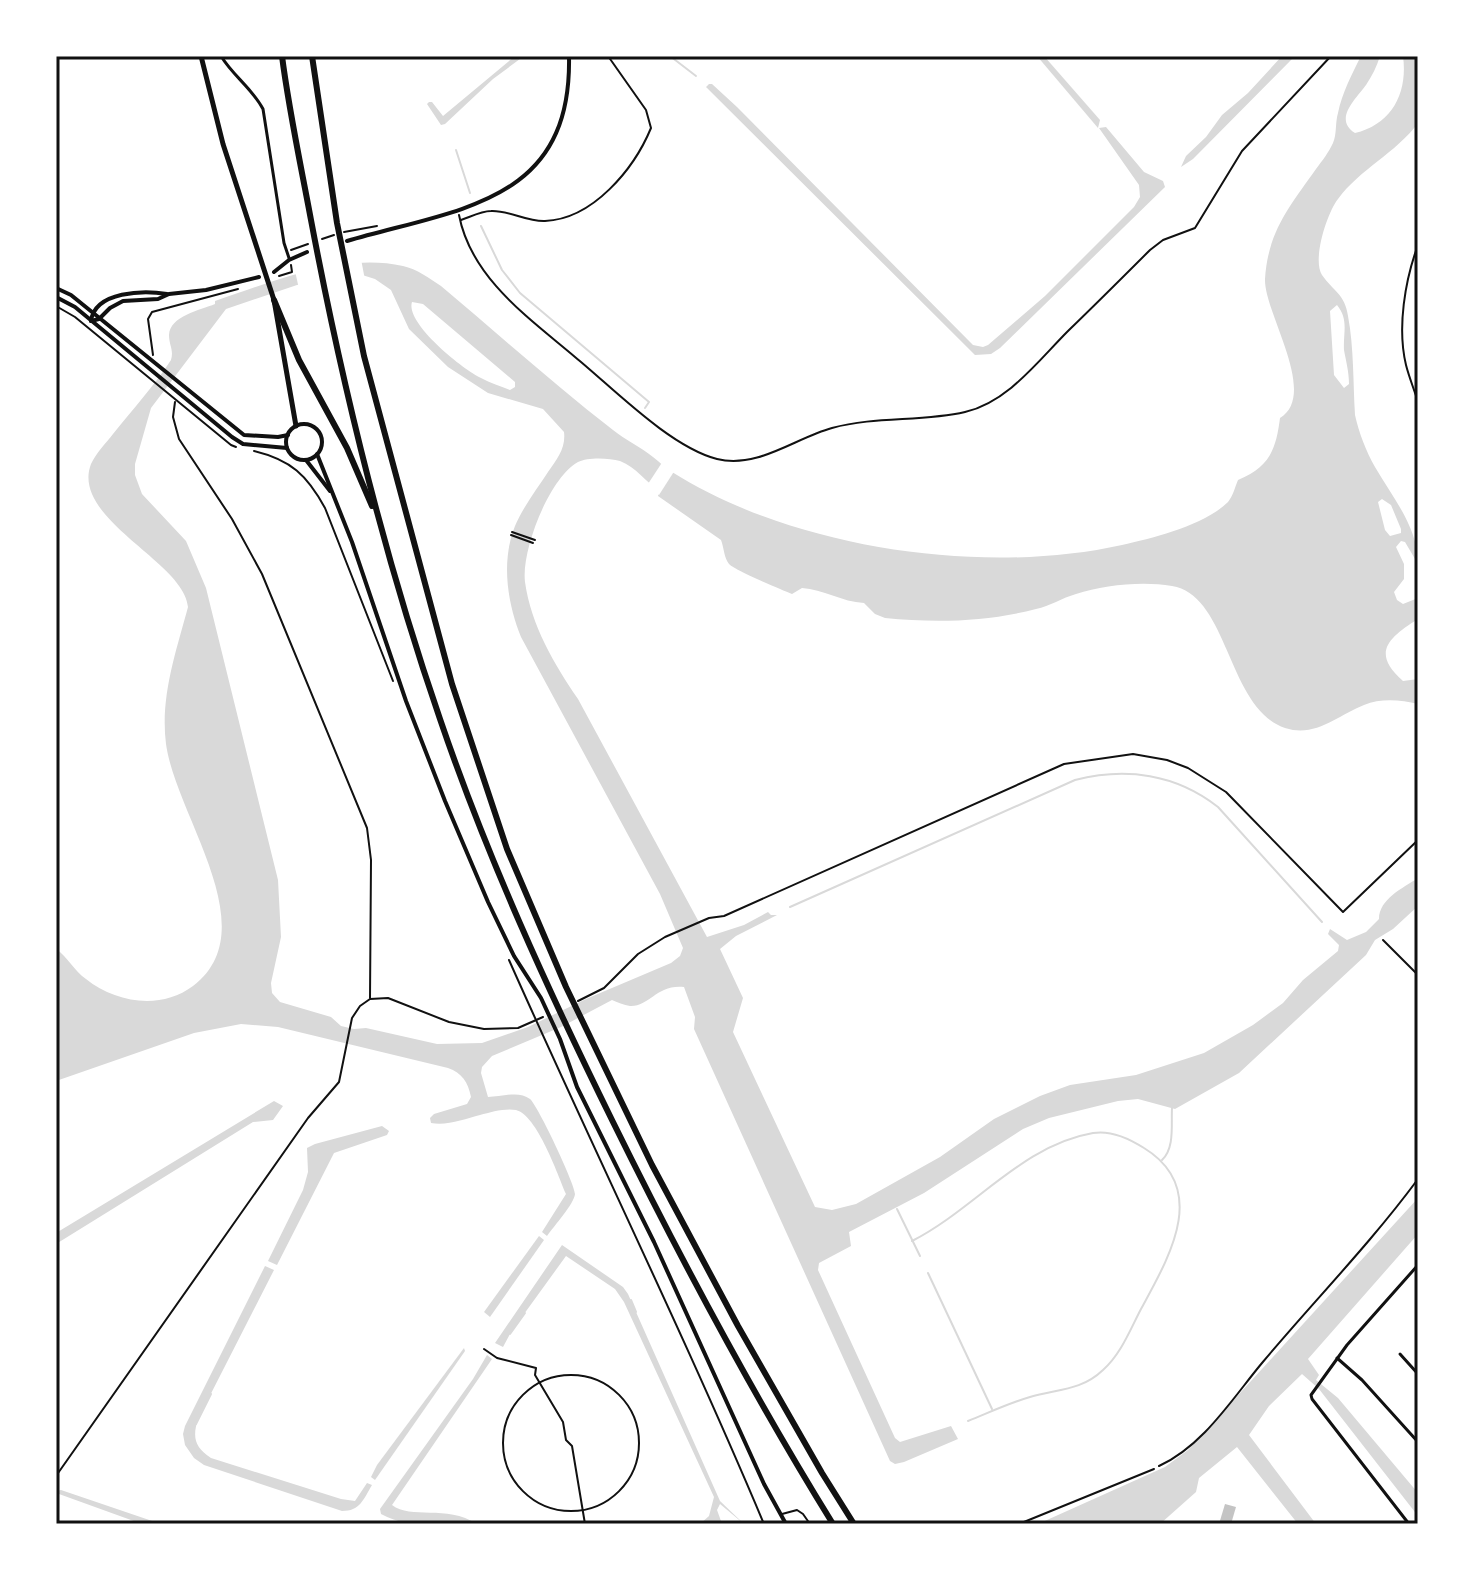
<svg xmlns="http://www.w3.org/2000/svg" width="1474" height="1580" font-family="Signika,sans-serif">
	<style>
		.water { fill: #d9d9d9; fill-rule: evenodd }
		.pier { fill: #fff }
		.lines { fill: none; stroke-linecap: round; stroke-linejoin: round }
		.stream { stroke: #d9d9d9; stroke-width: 2 }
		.building { fill: #c4c4c4 }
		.path { stroke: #111; stroke-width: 2 }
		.service { stroke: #111; stroke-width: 2 }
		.minor { stroke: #111; stroke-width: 3 }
		.tertiary { stroke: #111; stroke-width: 4 }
		.primary { stroke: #111; stroke-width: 5 }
		.motorway { stroke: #111; stroke-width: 6 }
		.neatline { fill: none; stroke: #111; stroke-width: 3 }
	</style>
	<rect width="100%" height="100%" fill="#fff"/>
	<g class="water">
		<polygon points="515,56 524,56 493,79 445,124 441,125 427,104 429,102 432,102 443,116"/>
		<polygon points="1037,56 1044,56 1100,120 1098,128"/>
		<polygon points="1282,56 1295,56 1193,159 1181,167 1186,156 1206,137 1222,115 1248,93"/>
		<path d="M1361 56H1380C1377 66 1372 76 1366 85 1356 99 1333 119 1355 133 1392 124 1408 93 1403 56H1418V123C1396 153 1360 169 1338 199 1327 213 1312 259 1322 275 1333 291 1345 294 1348 316 1354 348 1353 382 1355 415 1359 433 1366 451 1375 467 1393 498 1418 527 1418 564L1405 542 1401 541 1396 547 1404 564V579L1394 592 1397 600 1403 604 1418 598V619C1388 638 1371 653 1403 681L1418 679V704C1401 700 1381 698 1364 705 1338 715 1316 738 1285 728 1227 708 1229 595 1172 586 1142 581 1104 585 1076 594 1062 598 1050 606 1036 609 987 622 935 623 885 618L875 614 864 603C842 602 823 589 802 588L792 594C780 589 736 571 729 564 724 558 724 548 721 540L658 496 659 491C646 482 636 467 620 461 609 458 588 457 578 462 549 478 521 551 525 582 531 625 554 664 578 699L707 937 744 925 768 912 771 915H777L736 936 720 949 743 998 733 1032 815 1207 832 1210 856 1204 940 1157 994 1119 1040 1096 1070 1085 1136 1075 1204 1053 1253 1025 1283 1003 1303 980 1338 951 1339 945 1328 934 1330 929 1347 940 1366 932 1379 919C1379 899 1403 888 1418 878V906L1393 929 1375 940 1366 955 1239 1073 1175 1109 1138 1099 1118 1101 1049 1118 1023 1129 924 1193 849 1232 851 1246 819 1263 818 1270 895 1438 900 1442 951 1426 958 1439 904 1462 895 1464 890 1461 694 1029 695 1017 684 987C657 984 649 1007 630 1006 624 1005 617 1002 612 1000L561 1027 492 1056 482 1067 481 1073 488 1097C501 1097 519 1090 530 1099 538 1106 575 1184 575 1194 574 1204 554 1226 547 1236L542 1232 566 1194C558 1175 537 1115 516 1110 505 1108 491 1112 480 1115 465 1119 447 1126 431 1123L430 1118 434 1114 467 1104 471 1097C468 1082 462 1073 448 1068L278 1027 241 1024 194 1033 56 1081V949C68 957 74 971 86 979 116 1003 161 1010 193 986 267 929 176 817 166 744 160 697 176 652 188 607 185 562 70 519 91 464 96 453 106 443 113 434 132 410 154 386 171 360 174 350 169 345 169 335 170 316 200 310 215 304V301C271 282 343 252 403 266 417 269 429 278 441 286 498 334 554 384 613 430 625 440 641 447 653 457 660 462 665 468 672 472 794 549 983 576 1122 545 1154 538 1205 525 1228 502 1233 496 1235 487 1238 480 1270 467 1276 449 1280 418 1319 394 1264 313 1265 279 1268 231 1290 206 1316 169 1322 161 1329 152 1333 143 1337 134 1335 123 1338 113 1342 93 1352 74 1361 56ZM359 274 375 279 391 290 409 329 448 367 488 393 543 409 564 432C566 448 557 459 548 472 537 489 523 507 515 526 501 561 507 602 521 637L660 894 683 948 680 956 671 963 586 999 528 1027 482 1043 437 1044 366 1028 354 1029 341 1026 331 1017 280 1002 272 993 271 983 281 937 278 880 206 588 186 541 142 494 135 475V464L151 408 226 309 297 285ZM412 302 423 304 515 382V387L510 390C501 386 490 383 481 378 462 369 405 323 412 302ZM1337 305C1349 320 1343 332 1344 350 1346 361 1349 372 1349 384L1344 388 1334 375 1330 311ZM1382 499 1391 505 1401 529V533L1390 536 1385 530 1378 502Z"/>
		<polygon points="709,84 712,84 737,107 973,345 983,347 988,345 1045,296 1134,207 1140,197 1139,185 1099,128 1106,127 1144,172 1163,181 1165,187 1000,348 991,354 975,355 706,87"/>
		<polygon points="274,1101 283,1106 273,1120 253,1122 56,1244 56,1233"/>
		<polygon points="382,1126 389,1131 387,1135 334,1153 277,1265 268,1261 303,1190 308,1172 307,1148 315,1144"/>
		<polygon points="1418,1198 1418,1234 1308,1359 1319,1375 1316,1380 1338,1398 1418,1493 1418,1516 1319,1389 1302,1374 1269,1406 1249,1435 1316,1524 1298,1524 1237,1447 1199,1478 1196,1492 1160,1524 1038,1524 1165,1467 1188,1450"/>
		<polygon points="539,1236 544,1240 490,1317 484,1312"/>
		<polygon points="562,1245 623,1287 628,1294 720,1501 744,1524 720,1504 717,1510 721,1521 719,1524 700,1524 709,1516 714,1497 624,1302 615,1289 566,1256 511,1332 503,1347 495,1343"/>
		<path d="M265 1266 274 1270 198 1419C192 1438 195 1447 211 1458L341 1499 355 1501 367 1483 372 1485C363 1500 360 1511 342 1511L204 1465 194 1458 185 1445 183 1434 185 1426Z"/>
		<polygon points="464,1348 465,1351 375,1480 371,1477 377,1465"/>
		<path d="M487 1355 492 1359 392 1505C411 1520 446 1504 477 1524 447 1524 409 1530 381 1514L380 1509 473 1379Z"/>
		<polygon points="61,1490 161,1524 142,1524 59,1494 56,1498 56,1491"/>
	</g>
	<g class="pier">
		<polygon points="347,254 361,259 365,280 354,278 316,289 299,289 295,271"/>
		<polygon points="663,461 675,470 659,495 646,487"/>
	</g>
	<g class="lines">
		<g class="stream">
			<polyline points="670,56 696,76"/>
			<polyline points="456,150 470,193"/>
			<polyline points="481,226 502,270 520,293 649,402 645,408"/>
			<path d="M790 907 1075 780C1126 767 1176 774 1218 807L1322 922"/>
			<path d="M1162 1160C1175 1148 1171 1124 1172 1108"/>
			<polyline points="897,1209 920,1256"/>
			<path d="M912 1241C975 1209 1022 1145 1093 1133 1111 1130 1130 1139 1144 1148 1211 1189 1168 1259 1141 1309 1130 1330 1121 1354 1103 1370 1081 1391 1057 1389 1030 1397 1009 1403 988 1413 968 1421"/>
			<polyline points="928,1273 992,1409"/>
			<polyline points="631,1300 636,1312"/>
			<polyline points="510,1334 525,1313"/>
			<polyline points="196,1424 211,1394"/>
		</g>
	</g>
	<polygon class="building" points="1225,1504 1236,1507 1231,1524 1219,1524"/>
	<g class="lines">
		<g class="path">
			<path d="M459 215C471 278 529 318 575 357 613 388 670 447 717 459 758 469 795 438 832 428 875 416 922 422 965 412 1008 402 1038 361 1068 331 1096 304 1123 277 1150 250L1163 240 1195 228 1242 151 1331 56"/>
			<path d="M461 220C470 217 481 211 491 211 509 210 527 222 545 221 593 219 634 169 651 128L646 110 608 56"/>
			<polyline points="344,232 377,226"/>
			<polyline points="322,239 334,235"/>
			<path d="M1418 245C1405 280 1397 328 1406 365 1409 377 1414 389 1418 402"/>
			<polyline points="291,250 308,244"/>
			<polyline points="279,276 292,272 291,265"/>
			<polyline points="56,306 75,317 231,445 236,447"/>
			<polyline points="153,355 148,319 152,312 238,289"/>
			<polyline points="175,402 173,417 179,439 232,519 262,574 367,828 371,860 370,998"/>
			<path d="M254 451C291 460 307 475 325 508L393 681"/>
			<polyline points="512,532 535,540"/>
			<polyline points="511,535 533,543"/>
			<polyline points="1383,940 1418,975"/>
			<path d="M509 960C593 1149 684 1334 764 1524"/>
			<polyline points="578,1001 604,988 638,954 665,937 709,918 724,916 1064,764 1133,754 1167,760 1188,768 1226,792 1343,912 1418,840"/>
			<polyline points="484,1349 497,1358 536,1368 535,1375 563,1422 566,1440 572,1446 585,1524"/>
			<circle cx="571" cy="1443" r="68"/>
			<path d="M1159 1466C1203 1446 1232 1399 1262 1363 1314 1301 1370 1244 1418 1179"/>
			<polyline points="56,1476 308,1118 339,1082 352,1018 360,1006 370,999 388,998 449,1022 484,1029 518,1028 543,1017"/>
		</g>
		<g class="service">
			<polyline points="782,1514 797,1510 803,1514 810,1524"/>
			<polyline points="1019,1524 1154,1469"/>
		</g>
		<g class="minor">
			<path d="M221 56C233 76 252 88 263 109L284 243 289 258"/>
			<polyline points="1400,1354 1418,1374"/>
			<polyline points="1337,1358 1362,1380 1418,1442"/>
			<polyline points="1409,1524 1312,1399 1311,1395 1347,1345 1418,1265"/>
		</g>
		<g class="tertiary">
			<path d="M347 241C459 208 572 204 569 56"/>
			<polyline points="274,272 289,260 307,252"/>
			<polyline points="56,288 71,295 244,435 278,437 288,435"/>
			<polyline points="56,297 75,307 232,437 243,444 287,448"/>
			<polyline points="91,321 99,319 110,308 123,301 158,299 169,294 206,290 259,277"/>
			<path d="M91 321C95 291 144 290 167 294"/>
			<circle cx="304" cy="442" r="18"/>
			<polyline points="317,454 352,542 406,701 445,801 488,902 514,956 541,998 560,1039 577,1087 654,1242 764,1484 786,1524"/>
			<polyline points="306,460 330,491"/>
		</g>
		<polyline class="primary" points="201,56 223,144 274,300 296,426"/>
		<g class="motorway">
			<path d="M282 56C289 111 301 166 311 220 343 389 384 557 440 719 487 857 548 990 612 1120 680 1258 752 1393 833 1524"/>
			<polyline points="312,56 337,223 364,356 452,684 507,849 566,987 652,1165 738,1326 822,1473 854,1524"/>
			<polyline points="274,300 299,360 347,448 372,506"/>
		</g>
	</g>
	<rect width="1474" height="1580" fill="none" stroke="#ffffff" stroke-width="116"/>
	<rect x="58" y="58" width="1358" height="1464" class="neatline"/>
</svg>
